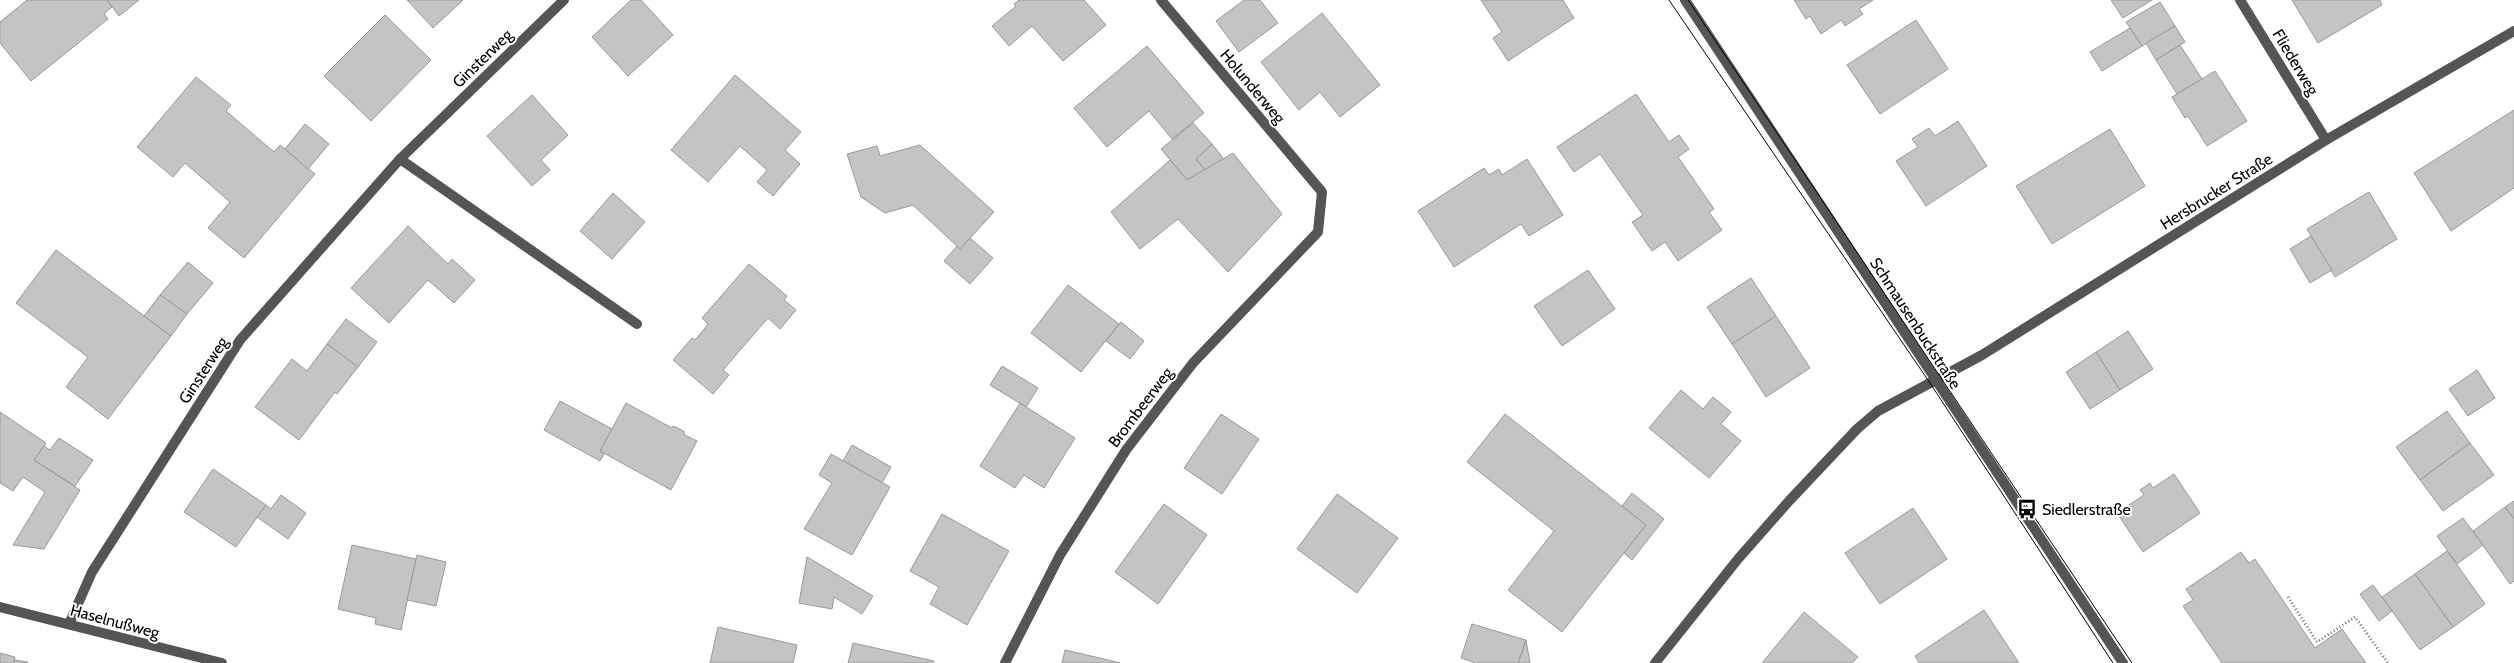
<svg xmlns="http://www.w3.org/2000/svg" width="2514" height="663" font-family="Cabin,sans-serif">
	<style>
		.building { fill: #c4c4c4; stroke: #999 }
		.lines { fill: none; stroke-linecap: round; stroke-linejoin: round }
		.path { stroke: #777; stroke-width: 3; stroke-dasharray: 1 2.5; stroke-linecap: butt }
		.minor { stroke: #555; stroke-width: 10 }
		.tertiary { stroke: #555; stroke-width: 10 }
		.tram { stroke: #000; stroke-width: 1 }
		.labels { text-anchor: middle; stroke-width: 4; stroke-linejoin: round; paint-order: stroke }
		.street-label { font-size: 16px; fill: #000; stroke: #fff }
		.poi-label { font-size: 16px; fill: #000; stroke: #fff; text-anchor: start }
	</style>
	<rect width="100%" height="100%" fill="#fff"/>
	<g class="building">
		<polygon points="27,0 107,0 112,7 104,14 108,19 31,81 0,43 0,22"/>
		<polygon points="107,0 139,0 119,16"/>
		<polygon points="407,0 463,0 433,28"/>
		<polygon points="631,0 641,0 673,35 628,76 592,37"/>
		<polygon points="1019,0 1084,0 1106,25 1063,61 1032,26 1009,46 992,26 1016,6 1014,4"/>
		<polygon points="1244,0 1260,0 1278,23 1239,52 1216,21"/>
		<polygon points="1481,0 1563,0 1574,18 1508,61 1493,38 1502,32"/>
		<polygon points="1794,0 1873,0 1859,9 1863,14 1845,26 1841,20 1821,34 1810,16 1806,19"/>
		<polygon points="2111,0 2152,0 2123,18"/>
		<polygon points="2292,0 2380,0 2382,5 2318,43"/>
		<polygon points="2160,2 2175,26 2142,46 2126,22"/>
		<polygon points="1322,13 1380,85 1340,117 1320,92 1299,110 1261,62"/>
		<polygon points="385,15 431,60 371,121 324,76"/>
		<polygon points="1916,20 1948,69 1880,114 1847,65"/>
		<polygon points="2175,26 2185,42 2156,60 2146,43"/>
		<polygon points="2130,28 2142,46 2102,71 2090,52"/>
		<polygon points="2180,45 2202,79 2177,94 2156,60"/>
		<polygon points="1147,46 1204,113 1172,139 1149,111 1107,147 1074,108"/>
		<polygon points="2215,71 2247,121 2207,146 2188,116 2185,118 2172,97"/>
		<polygon points="735,75 801,132 785,150 800,164 773,196 757,182 767,170 740,146 708,182 671,150"/>
		<polygon points="196,77 231,105 226,111 274,152 280,145 315,174 244,258 208,228 230,202 185,163 173,177 137,147"/>
		<polygon points="1636,94 1669,142 1679,135 1689,149 1678,157 1714,209 1709,212 1722,230 1678,261 1665,242 1652,251 1632,222 1643,215 1600,154 1574,172 1557,147"/>
		<polygon points="532,95 568,135 541,160 550,170 532,186 487,136"/>
		<polygon points="2514,110 2514,188 2451,231 2414,173"/>
		<polygon points="1958,121 1987,166 1926,206 1896,161 1918,147 1912,139 1929,128 1935,136"/>
		<polygon points="1193,123 1212,144 1196,159 1205,170 1187,180 1161,149"/>
		<polygon points="305,124 329,144 308,169 285,149"/>
		<polygon points="2110,129 2145,186 2052,244 2016,186"/>
		<polygon points="1212,144 1224,159 1205,170 1196,159"/>
		<polygon points="920,145 994,212 960,249 913,205 885,213 861,197 847,154 877,146 880,156"/>
		<polygon points="1233,153 1282,214 1228,272 1178,219 1140,249 1111,212 1170,160 1187,180"/>
		<polygon points="1527,159 1563,215 1529,236 1521,224 1454,267 1418,211 1484,168 1489,175 1499,169 1502,175"/>
		<polygon points="2369,192 2397,239 2335,277 2307,229"/>
		<polygon points="613,193 645,222 612,259 580,231"/>
		<polygon points="408,226 448,264 452,259 475,280 454,303 428,280 389,323 351,288"/>
		<polygon points="2311,236 2332,270 2310,283 2290,249"/>
		<polygon points="970,238 993,258 970,284 944,261 957,246 960,249"/>
		<polygon points="56,250 171,336 108,419 66,387 88,357 16,303"/>
		<polygon points="188,262 213,283 187,314 160,295"/>
		<polygon points="749,264 787,296 784,300 796,310 780,329 768,318 723,370 729,375 713,394 673,360 692,338 695,340 705,328 708,324 702,318"/>
		<polygon points="1588,270 1615,309 1562,346 1534,306"/>
		<polygon points="1751,278 1776,316 1732,344 1707,307"/>
		<polygon points="1068,285 1119,324 1081,372 1031,333"/>
		<polygon points="160,295 187,314 171,336 144,316"/>
		<polygon points="1776,316 1810,368 1766,397 1732,344"/>
		<polygon points="346,319 377,342 358,367 327,344"/>
		<polygon points="1121,322 1144,341 1130,359 1106,341"/>
		<polygon points="2128,331 2153,369 2120,390 2096,352"/>
		<polygon points="327,344 358,367 337,394 335,392 299,440 255,407 292,359 307,371"/>
		<polygon points="2096,352 2120,390 2090,409 2066,372"/>
		<polygon points="1002,366 1038,388 1026,407 990,385"/>
		<polygon points="2477,370 2495,398 2468,416 2449,389"/>
		<polygon points="1681,390 1703,409 1713,397 1731,412 1721,424 1741,441 1709,478 1649,428"/>
		<polygon points="560,401 612,429 600,451 604,454 600,461 544,430"/>
		<polygon points="626,403 672,428 673,426 678,428 685,432 683,434 697,441 671,490 600,451"/>
		<polygon points="1020,403 1075,438 1044,488 1024,475 1015,488 980,466"/>
		<polygon points="2447,411 2470,443 2420,480 2396,447"/>
		<polygon points="0,412 46,443 34,460 80,490 44,549 13,545 45,492 23,477 13,491 0,483"/>
		<polygon points="1221,414 1259,439 1222,494 1184,468"/>
		<polygon points="1505,414 1646,525 1562,632 1508,590 1554,531 1467,462"/>
		<polygon points="59,438 93,460 75,486 34,460 44,446 50,450"/>
		<polygon points="2470,443 2494,475 2443,511 2420,480"/>
		<polygon points="852,445 891,467 882,483 843,461"/>
		<polygon points="831,454 890,487 852,555 804,529 832,483 819,475"/>
		<polygon points="213,469 266,505 236,547 184,512"/>
		<polygon points="2174,474 2200,513 2143,552 2117,513 2144,495 2140,490 2150,483 2153,488"/>
		<polygon points="1632,493 1664,519 1632,560 1624,553 1646,525 1622,506"/>
		<polygon points="1337,494 1398,538 1357,593 1297,549"/>
		<polygon points="281,495 306,513 288,539 257,517 266,505 271,509"/>
		<polygon points="2514,501 2514,519 2505,507"/>
		<polygon points="1164,504 1207,535 1158,604 1115,572"/>
		<polygon points="2505,507 2514,519 2514,581 2510,584 2473,531"/>
		<polygon points="1913,508 1947,559 1880,604 1845,553"/>
		<polygon points="942,514 1009,551 967,625 930,604 939,587 910,571"/>
		<polygon points="2463,518 2483,545 2457,564 2437,536"/>
		<polygon points="352,545 416,559 401,630 375,624 376,618 338,609"/>
		<polygon points="2447,551 2485,604 2453,627 2415,574"/>
		<polygon points="2241,552 2249,563 2255,559 2315,648 2342,629 2366,663 2222,663 2183,606 2193,600 2186,589"/>
		<polygon points="417,555 446,562 436,606 407,600"/>
		<polygon points="807,557 873,596 862,614 834,597 832,609 799,603"/>
		<polygon points="2415,574 2453,627 2420,650 2382,597"/>
		<polygon points="2373,585 2392,611 2379,621 2360,594"/>
		<polygon points="1984,610 2019,663 1919,663 1915,656"/>
		<polygon points="1804,612 1858,657 1852,663 1762,663"/>
		<polygon points="1472,624 1526,640 1518,663 1476,663 1461,658"/>
		<polygon points="718,627 797,645 793,663 710,663"/>
		<polygon points="1526,640 1530,663 1518,663 1522,653"/>
		<polygon points="853,643 934,661 933,663 848,663"/>
		<polygon points="1065,650 1104,659 1120,663 1062,663"/>
		<polygon points="0,653 15,657 14,663 0,663"/>
		<polygon points="14,660 28,662 27,663 14,663"/>
	</g>
	<g class="lines">
		<polyline class="path" points="2288,597 2317,642 2355,617 2388,663"/>
		<g class="minor">
			<polyline points="2240,0 2326,140"/>
			<polyline points="400,159 637,324"/>
			<polyline points="0,607 222,663"/>
			<polyline points="69,624 92,572 240,340 400,159 564,0"/>
			<polyline points="1005,663 1060,555 1126,450 1193,363 1318,232 1322,192 1161,0"/>
			<polyline points="1655,663 1738,559 1789,501 1857,429 1878,411 1982,355 2326,140 2514,31"/>
		</g>
		<polyline class="tertiary" points="1685,0 2123,663"/>
		<g class="tram">
			<polyline points="1669,0 1930,383 2113,663"/>
			<polyline points="1688,0 2132,663"/>
		</g>
	</g>
	<defs>
		<symbol id="bus-bare" viewBox="-9 -9 18 18"><path d="M-5-6H5V4H4V6H2V4H-2V6H-4V4H-5ZM-3.5-4V0h7V-4ZM-3.5 1.2v1.5H-2V1.2ZM2 1.2v1.5H3.5V1.2Z" fill="#000" stroke="#fff" stroke-width="2.5" paint-order="stroke"/></symbol>
	</defs>
	<g fill-rule="evenodd">
		<use href="#bus-bare" x="2013" y="495" width="28" height="28"/>
	</g>
	<g class="labels">
		<g class="street-label">
			<text transform="translate(482 58) rotate(-44)" y="6">Ginsterweg</text>
			<text transform="translate(2296 62) rotate(59)" y="6">Fliederweg</text>
			<text transform="translate(1253 86) rotate(50)" y="6">Holunderweg</text>
			<text transform="translate(2216 191) rotate(-32)" y="6">Hersbrucker Straße</text>
			<text transform="translate(1916 323) rotate(57)" y="6">Schmausenbuckstraße</text>
			<text transform="translate(203 370) rotate(-57)" y="6">Ginsterweg</text>
			<text transform="translate(1140 407) rotate(-53)" y="6">Brombeerweg</text>
			<text transform="translate(115 621) rotate(15)" y="6">Haselnußweg</text>
		</g>
		<g class="poi-label">
			<text x="2042" y="515">Siedlerstraße</text>
		</g>
	</g>
</svg>
